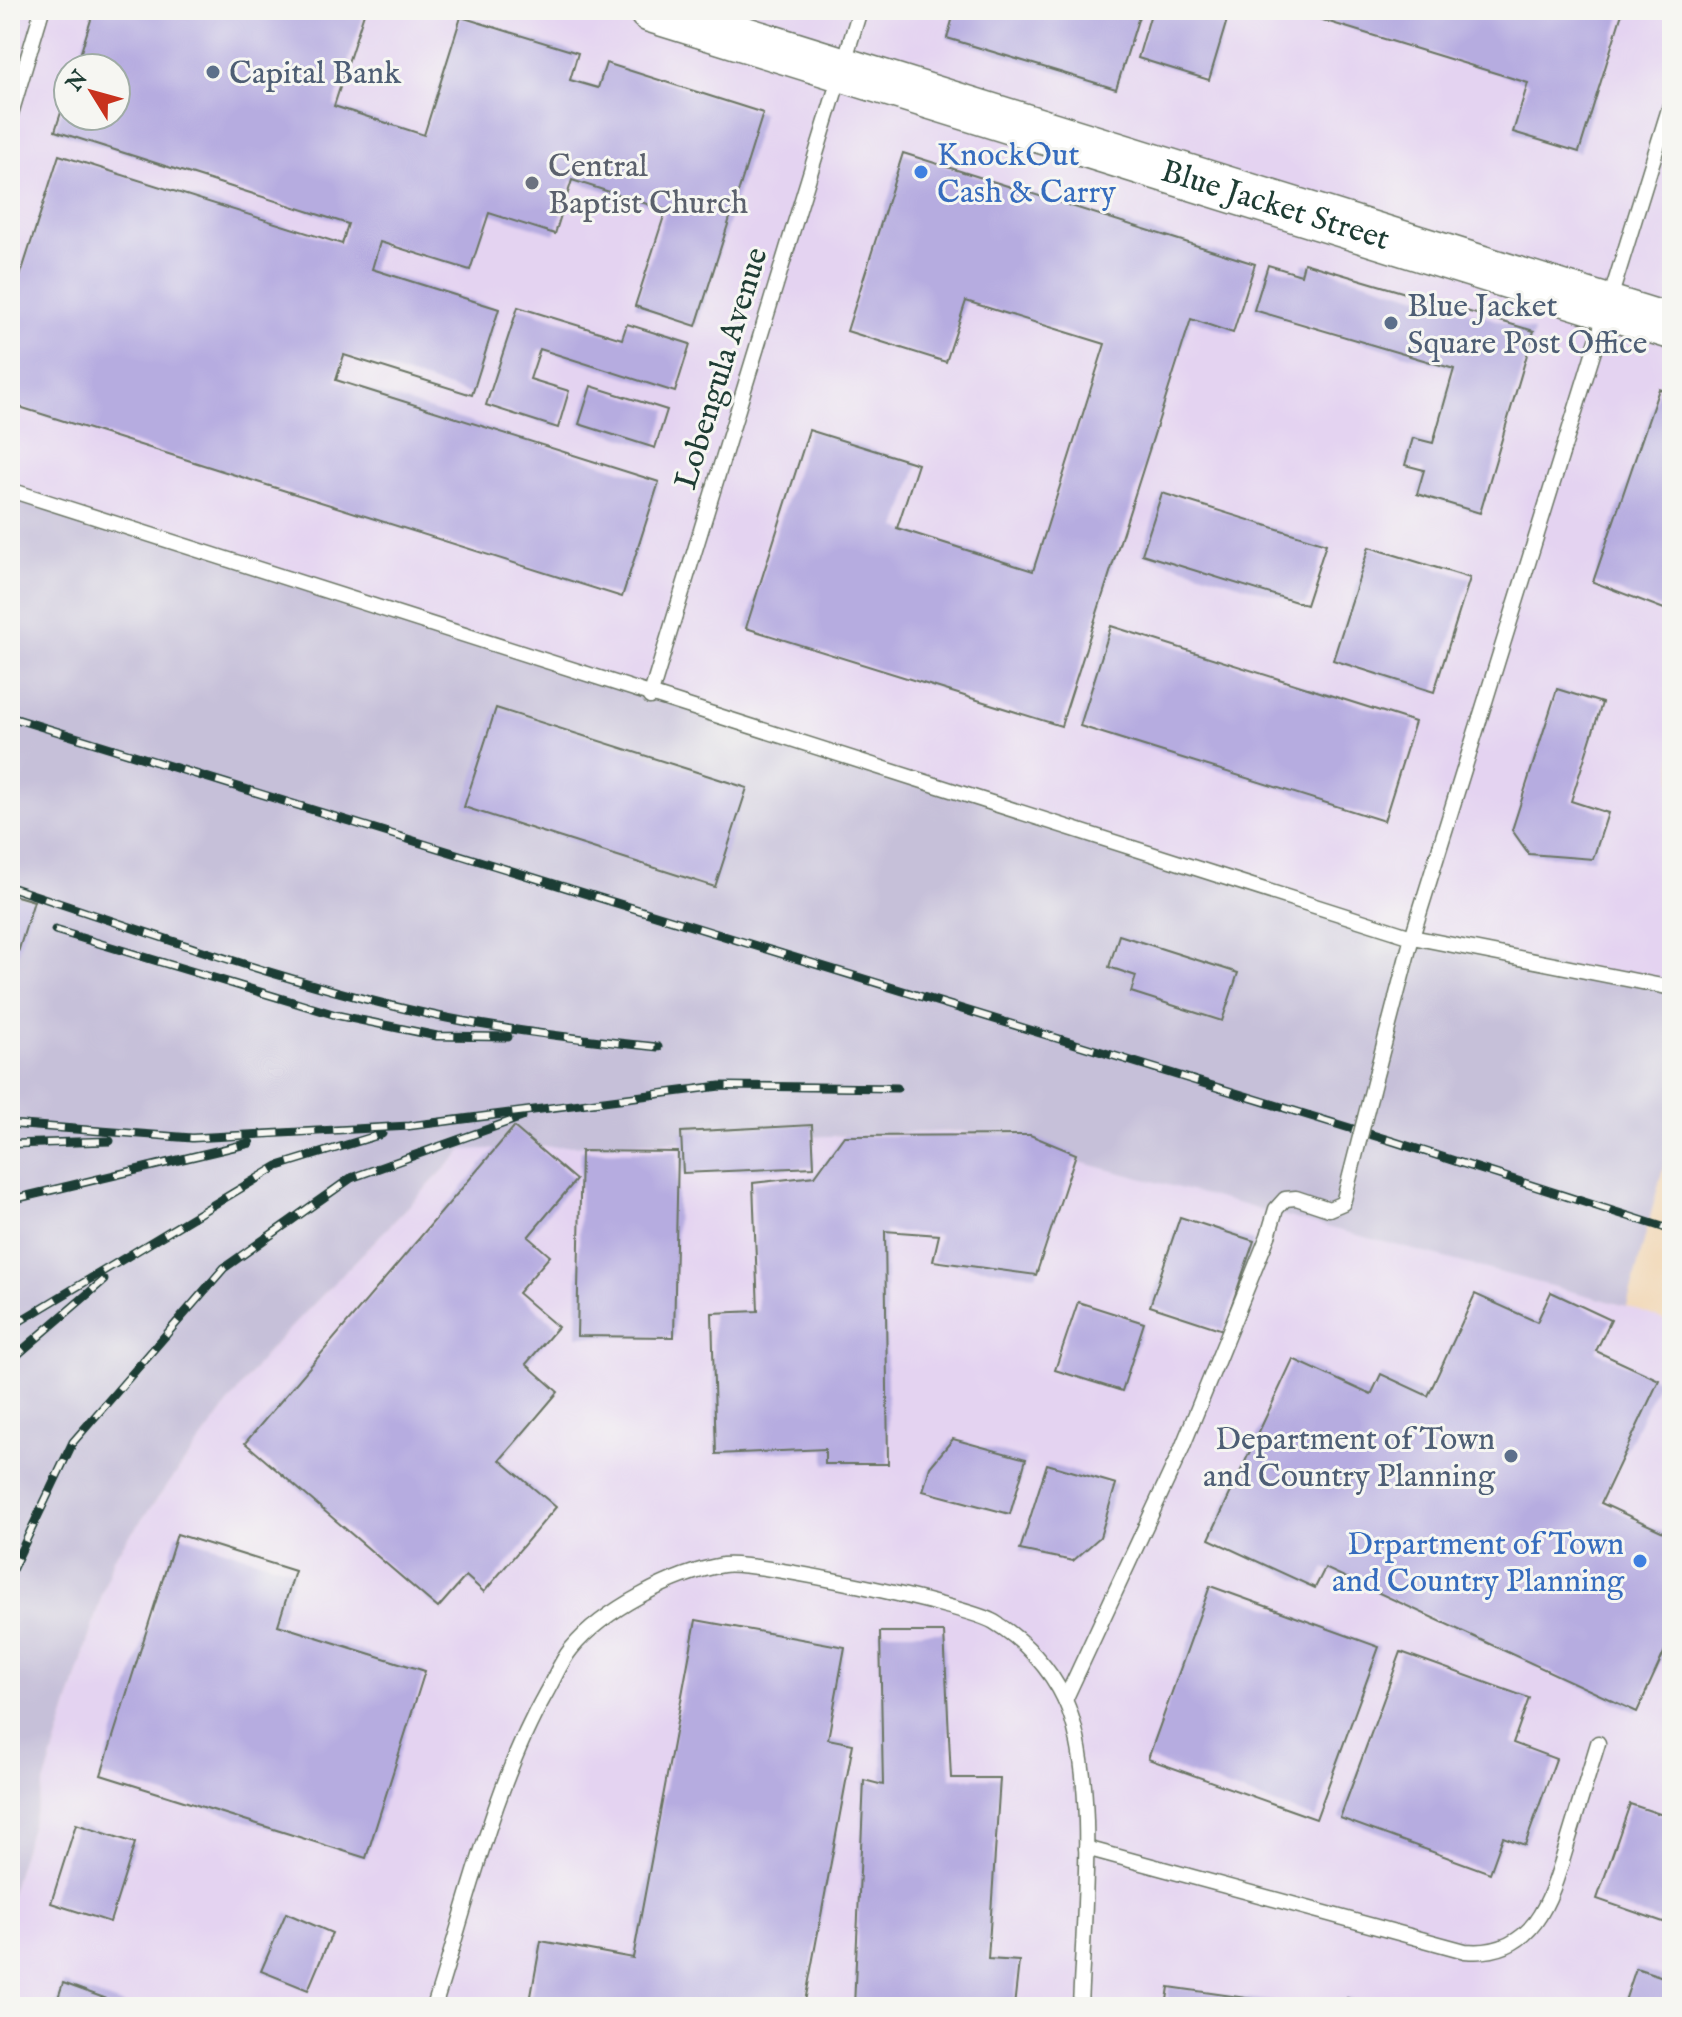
<svg xmlns="http://www.w3.org/2000/svg" width="1682" height="2017" font-family="'IM FELL English',serif">
	<style>
		.built { fill: #e4d3f1; fill-rule: evenodd }
		.industrial { fill: #c6c0d9 }
		.building { fill: #b6ace0 }
		.lines { fill: none; stroke-linecap: round; stroke-linejoin: round }
		.lane-casing { stroke: #697463; stroke-width: 17 }
		.highway-casing { stroke: #697463; stroke-width: 47 }
		.lane { stroke: #fff; stroke-width: 14 }
		.highway { stroke: #fff; stroke-width: 44 }
		.rail-casing { stroke: #1f3d34; stroke-width: 9 }
		.rail { stroke: #f6f6f2; stroke-width: 6; stroke-dasharray: 18; stroke-linecap: butt }
		.lane-bridge-casing { stroke: #697463; stroke-width: 17; stroke-linecap: butt }
		.lane-bridge { stroke: #fff; stroke-width: 14 }
		.service-dot { fill: #5c6f8a; stroke: #f6f6f2; stroke-width: 3 }
		.shop-dot { fill: #3f7fe0; stroke: #f6f6f2; stroke-width: 3 }
		.worship-dot { fill: #6b7280; stroke: #f6f6f2; stroke-width: 3 }
		.labels { text-anchor: middle; stroke-width: 6; stroke-linejoin: round; paint-order: stroke }
		.service-label { font-size: 32px; fill: #4e5e75; stroke: #f6f6f2; text-anchor: start }
		.shop-label { font-size: 32px; fill: #366cbe; stroke: #f6f6f2; text-anchor: start }
		.worship-label { font-size: 32px; fill: #5b616d; stroke: #f6f6f2; text-anchor: start }
		.street-label { font-size: 32px; fill: #1f3d34; stroke: #f6f6f2 }
	</style>
	<rect width="100%" height="100%" fill="#f6f6f2"/>
	<filter id="ink" filterUnits="userSpaceOnUse"><feTurbulence type="fractalNoise" baseFrequency=".0125" numOctaves="2"/><feDisplacementMap in="SourceGraphic" scale="16" xChannelSelector="R" yChannelSelector="G"/><feConvolveMatrix kernelMatrix="1 2 1 2 8 2 1 2 1" color-interpolation-filters="sRGB"/></filter>
	<filter id="wash" filterUnits="userSpaceOnUse"><feTurbulence type="fractalNoise" baseFrequency=".006" numOctaves="4" result="noise"/><feDisplacementMap in="SourceGraphic" scale="32" xChannelSelector="R" yChannelSelector="G"/><feGaussianBlur stdDeviation="1.8" result="paint"/><feColorMatrix in="noise" values="0 0 0 0 0 0 0 0 0 0 0 0 0 0 0 0 0 1.4 0 .05"/><feComposite in="paint" operator="in"/></filter>
	<g filter="url(#wash)">
		<rect width="100%" height="100%" fill="#f2dabb"/>
		<g class="built">
			<path d="M10 10H1672V988L1412 937 10 490ZM68 68H116V116H68Z"/>
			<polygon points="962,1131 1490,1268 1627,1306 1672,1323 1672,2007 10,2007 10,1895 113,1558 267,1352 464,1149"/>
		</g>
		<polygon class="industrial" points="10,490 1412,937 1672,988 1672,1133 1627,1306 962,1131 463,1150 267,1352 113,1558 10,1895"/>
		<g id="blocks">
			<g class="building">
				<polygon points="94,10 365,10 334,106 424,135 461,17 578,53 570,80 598,88 606,63 763,113 696,326 635,306 666,210 572,180 555,234 489,213 470,270 380,242 372,269 499,309 472,395 344,355 336,380 659,482 622,597 10,404 10,308 59,155 342,244 348,224 55,131 67,94 68,116 116,116 116,68 76,68"/>
				<polygon points="955,10 1141,10 1116,89 947,38"/>
				<polygon points="1152,10 1230,10 1209,80 1138,58"/>
				<polygon points="1290,10 1623,10 1579,152 1513,132 1528,83"/>
				<polygon points="903,153 1255,264 1233,333 1191,319 1061,726 746,628 809,430 918,464 897,528 1033,571 1105,344 966,301 946,362 847,331"/>
				<polygon points="1304,263 1534,331 1480,513 1417,494 1424,470 1405,465 1413,438 1433,443 1454,369 1254,310 1268,265 1301,275"/>
				<polygon points="518,307 622,339 627,324 690,344 675,392 540,349 530,379 569,391 558,428 486,405"/>
				<polygon points="591,386 667,410 655,448 579,424"/>
				<polygon points="1659,389 1672,393 1672,612 1593,582"/>
				<polygon points="1162,493 1326,544 1306,605 1142,554"/>
				<polygon points="1369,547 1470,578 1434,692 1333,660"/>
				<polygon points="1111,626 1415,722 1384,821 1080,726"/>
				<polygon points="1557,689 1602,703 1571,801 1608,813 1593,859 1529,854 1512,830"/>
				<polygon points="496,708 747,788 715,887 464,807"/>
				<polygon points="10,894 34,901 11,975 10,975"/>
				<polygon points="1119,935 1238,973 1222,1021 1131,992 1136,976 1109,967"/>
				<polygon points="812,1125 814,1167 683,1173 681,1132"/>
				<polygon points="514,1127 576,1180 528,1237 550,1256 518,1293 558,1327 526,1364 558,1392 500,1460 556,1507 484,1592 466,1576 438,1608 245,1443"/>
				<polygon points="1030,1135 1076,1154 1036,1275 933,1261 939,1235 885,1231 888,1464 825,1464 825,1449 716,1454 712,1313 758,1311 753,1183 815,1176 844,1136"/>
				<polygon points="581,1151 678,1152 674,1337 577,1336"/>
				<polygon points="1180,1217 1254,1241 1223,1330 1150,1306"/>
				<polygon points="1551,1292 1611,1320 1596,1351 1659,1380 1601,1503 1672,1536 1672,1635 1637,1712 1325,1568 1315,1588 1209,1539 1293,1359 1371,1395 1381,1374 1428,1396 1475,1294 1537,1322"/>
				<polygon points="1078,1302 1144,1323 1122,1391 1055,1370"/>
				<polygon points="953,1439 1026,1459 1010,1514 923,1491 930,1467"/>
				<polygon points="1047,1464 1116,1484 1100,1537 1073,1561 1020,1550"/>
				<polygon points="177,1534 295,1571 278,1625 425,1671 366,1858 101,1775"/>
				<polygon points="1210,1586 1379,1647 1316,1819 1148,1759"/>
				<polygon points="696,1620 845,1647 828,1739 853,1744 804,2007 529,2007 541,1941 633,1958"/>
				<polygon points="880,1632 944,1632 951,1778 1000,1778 988,1959 1019,1961 1014,2007 854,2007 864,1780 883,1785"/>
				<polygon points="1401,1652 1529,1698 1513,1743 1556,1759 1525,1845 1503,1837 1490,1873 1340,1818"/>
				<polygon points="1630,1804 1672,1818 1672,1925 1597,1899"/>
				<polygon points="76,1824 135,1843 110,1922 51,1903"/>
				<polygon points="286,1913 332,1933 308,1990 261,1971"/>
				<polygon points="1636,1968 1672,1980 1672,2007 1623,2007"/>
				<polygon points="63,1983 129,2007 55,2007"/>
				<polygon points="1169,1987 1288,2004 1288,2007 1166,2007"/>
				<polygon points="1347,1998 1370,2007 1343,2007"/>
			</g>
		</g>
	</g>
	<g filter="url(#ink)">
		<use href="#blocks" fill-opacity="0" stroke="#697463" stroke-width="2"/>
		<g class="lines">
			<defs>
				<g id="lane">
					<polyline points="10,117 42,10"/>
					<polyline points="10,490 1412,937 1672,988"/>
					<polyline points="650,697 860,10"/>
					<polyline points="1377,1071 1412,937 1672,99"/>
					<polyline points="1065,1700 1182,1448 1268,1236"/>
					<path d="M1086 1848 1465 1951C1538 1958 1552 1894 1569 1838 1579 1806 1588 1775 1598 1743"/>
					<path d="M434 2007C467 1905 494 1785 546 1693 554 1679 561 1661 571 1649 603 1610 674 1573 723 1565 753 1560 968 1606 994 1622 1024 1640 1050 1668 1065 1700 1099 1775 1083 1924 1080 2007"/>
				</g>
				<g id="highway">
					<path id="s1" d="M651 10 1672 327"/>
				</g>
			</defs>
			<use href="#lane" class="lane-casing"/>
			<use href="#highway" class="highway-casing"/>
			<use href="#lane" class="lane"/>
			<use href="#highway" class="highway"/>
			<defs>
				<g id="rail">
					<polyline points="10,717 1392,1141 1672,1230"/>
					<path d="M10 887C154 934 299 988 447 1018 517 1032 587 1040 658 1047"/>
					<polyline points="55,930 336,1015 437,1036 508,1037"/>
					<polyline points="10,1124 192,1138 409,1126 720,1086 897,1088"/>
					<polyline points="10,1144 110,1141"/>
					<polyline points="10,1200 250,1143"/>
					<polyline points="10,1327 278,1166 382,1134"/>
					<polyline points="10,1361 104,1280"/>
					<polyline points="10,1574 73,1442 224,1268 351,1178 522,1117"/>
				</g>
			</defs>
			<use href="#rail" class="rail-casing"/>
			<use href="#rail" class="rail"/>
			<defs>
				<polyline id="lane-bridge" points="1268,1236 1276,1209 1285,1199 1296,1198 1329,1209 1343,1203 1377,1071"/>
			</defs>
			<use href="#lane-bridge" class="lane-bridge-casing"/>
			<use href="#lane-bridge" class="lane-bridge"/>
		</g>
	</g>
	<g class="service-dot">
		<circle cx="213" cy="72" r="8"/>
		<circle cx="1391" cy="323" r="8"/>
		<circle cx="1511" cy="1456" r="8"/>
	</g>
	<g class="shop-dot">
		<circle cx="921" cy="172" r="8"/>
		<circle cx="1640" cy="1561" r="8"/>
	</g>
	<circle class="worship-dot" cx="532" cy="183" r="8"/>
	<g class="labels">
		<g class="service-label">
			<text x="229" y="83">Capital Bank</text>
			<text x="1407" y="316">Blue Jacket<tspan x="1407" dy="37">Square Post Office</tspan></text>
			<text x="1495" y="1449" text-anchor="end">Department of Town<tspan x="1495" dy="37">and Country Planning</tspan></text>
		</g>
		<g class="shop-label">
			<text x="937" y="165">KnockOut<tspan x="937" dy="37">Cash &amp; Carry</tspan></text>
			<text x="1624" y="1554" text-anchor="end">Drpartment of Town<tspan x="1624" dy="37">and Country Planning</tspan></text>
		</g>
		<g class="worship-label">
			<text x="548" y="176">Central<tspan x="548" dy="37">Baptist Church</tspan></text>
		</g>
		<g class="street-label">
			<text dy="11" stroke="none"><textPath href="#s1" startOffset="654">Blue Jacket Street</textPath></text>
			<text transform="translate(720 368) rotate(-73)" y="11">Lobengula Avenue</text>
		</g>
	</g>
	<rect width="1682" height="2017" fill="none" stroke="#f6f6f2" stroke-width="40"/>
	<g transform="translate(92 92) rotate(307)"><circle r="38" fill="#f6f6f2" stroke="#a0aca6" stroke-width="2"/>
	<path d="M0-6L14 30L0 20L-14 30Z" fill="#c8321e"/>
	<text y="-12" font-size="22" font-weight="bold" text-anchor="middle" fill="#1f3d34">N</text>
	</g>
</svg>
